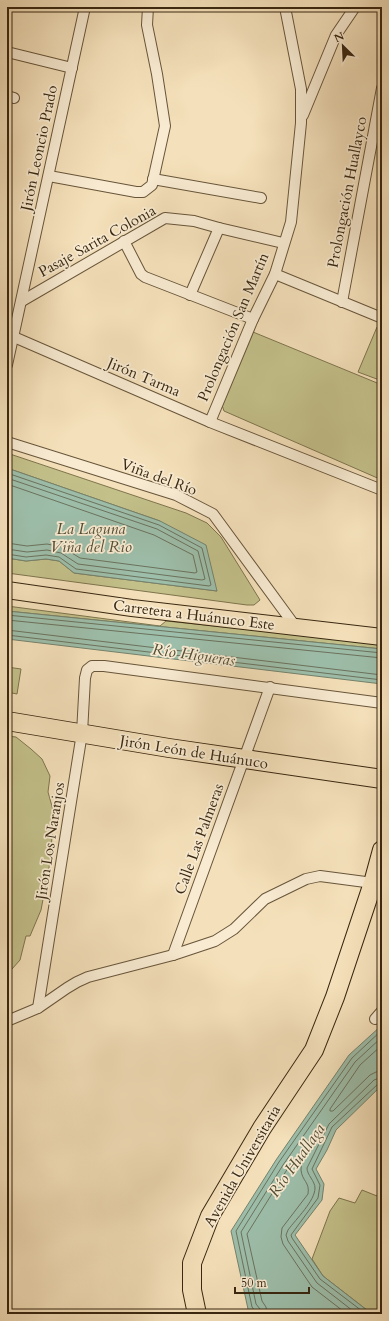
<svg xmlns="http://www.w3.org/2000/svg" width="389" height="1321" font-family="Cardo,serif">
	<style>
		.green { fill: #c3c08a; stroke: #7e744d }
		.water { fill: #9dbeaa; stroke: #75826c }
		.lines { fill: none; stroke-linecap: round; stroke-linejoin: round }
		.shore { stroke: #6b725d; stroke-width: 1 }
		.street-casing { stroke: #68553a; stroke-width: 12 }
		.primary-casing { stroke: #392710; stroke-width: 18 }
		.highway-casing { stroke: #392710; stroke-width: 20 }
		.street { stroke: #f8ebd2; stroke-width: 10 }
		.primary { stroke: #f4e0ba; stroke-width: 16 }
		.highway { stroke: #f4e0ba; stroke-width: 18 }
		.labels { text-anchor: middle; stroke-width: 3.5; stroke-linejoin: round; paint-order: stroke }
		.street-label { font-size: 15px; fill: #392710; stroke: #f8ebd2 }
		.water-label { font-size: 16px; font-style: italic; fill: #524d36; stroke: #f8ebd2 }
	</style>
	<rect width="100%" height="100%" fill="#f4e0ba"/>
	<filter id="stains"><feTurbulence type="fractalNoise" baseFrequency=".005" numOctaves="4"/><feColorMatrix values="0 0 0 0 .2 0 0 0 0 .09 0 0 0 0 .02 0 0 0 .5 -.17"/></filter>
	<radialGradient id="worn" r=".72"><stop offset=".6" stop-color="#630" stop-opacity="0"/><stop offset="1" stop-color="#630" stop-opacity=".3"/></radialGradient>
	<g class="green">
		<polygon points="377,327 382,329 382,381 358,372"/>
		<polygon points="253,332 382,385 382,480 224,411 222,405"/>
		<polygon points="7,453 186,513 207,523 221,537 260,600 254,605 247,605 7,573 7,558 26,561 46,559 59,561 74,573 217,591 160,521 7,468"/>
		<polygon points="7,606 160,626 166,621 382,643 382,649 7,611"/>
		<polygon points="7,667 21,669 17,694 7,692"/>
		<polygon points="7,736 16,737 31,749 42,759 50,776 48,792 53,810 51,857 41,910 30,936 26,936 20,960 12,969 10,966 7,967"/>
		<polygon points="382,1179 382,1314 372,1314 323,1276 312,1259 330,1211 339,1198 355,1203 362,1190 377,1196"/>
	</g>
	<g class="water">
		<polygon points="7,468 160,521 206,545 217,591 74,573 59,561 46,559 26,561 7,558"/>
		<polygon points="7,611 382,649 382,684 7,639"/>
		<polygon points="382,1025 382,1085 336,1130 327,1150 316,1169 324,1184 322,1200 295,1235 323,1276 372,1314 253,1314 248,1309 231,1231 276,1160 349,1055"/>
	</g>
	<g class="lines">
		<g class="shore">
			<polyline points="7,473 159,525 202,548 211,585 209,586 76,569 59,557 46,555 26,557 7,554"/>
			<polyline points="7,478 157,529 198,551 205,579 202,580 78,564 61,553 47,550 27,552 7,549"/>
			<polyline points="7,484 154,535 193,555 197,572 195,573 80,558 62,547 47,544 27,546 7,543"/>
			<polyline points="7,615 382,653"/>
			<polyline points="7,620 382,658"/>
			<polyline points="7,630 382,675"/>
			<polyline points="7,635 382,680"/>
			<polyline points="382,1045 360,1065 330,1109 330,1111 333,1111 370,1075 376,1072 382,1071"/>
			<polyline points="256,1314 255,1311 252,1307 236,1231 279,1162 352,1058 382,1030"/>
			<polyline points="261,1314 260,1309 256,1304 241,1232 283,1165 355,1062 382,1037"/>
			<path d="M267 1314 266 1307 262 1301 247 1234 288 1168 316 1130 318 1133C313 1143 300 1161 301 1170 302 1181 310 1182 308 1194L282 1228 281 1237 283 1244 312 1287 347 1314"/>
			<path d="M357 1314 317 1283 288 1241 286 1235 288 1230C296 1219 315 1201 315 1188 315 1181 307 1175 307 1168L329 1124 374 1080 382 1077"/>
			<polyline points="366,1314 320,1279 292,1238 291,1235 318,1198 320,1185 312,1169 332,1127 378,1084 382,1082"/>
		</g>
		<defs>
			<g id="street">
				<polyline points="7,52 72,68"/>
				<polyline points="7,96 14,98"/>
				<polyline points="303,115 336,35 355,7"/>
				<polyline points="49,176 136,192 143,192 152,185 165,126 157,74 147,25 148,7"/>
				<polyline points="153,179 261,198"/>
				<polyline points="124,241 141,274 145,277 253,319"/>
				<polyline points="275,274 382,318"/>
				<polyline points="190,295 219,228"/>
				<polyline points="22,301 165,218 194,221 219,228 283,243"/>
				<polyline points="342,302 382,88"/>
				<polyline points="7,334 210,422 382,490"/>
				<polyline points="7,365 85,7"/>
				<polyline points="210,422 253,319 275,274 291,222 301,123 301,89 285,7"/>
				<polyline points="7,442 176,495 213,514 295,626"/>
				<polyline points="173,955 270,687"/>
				<polyline points="38,1008 82,733 85,678 87,670 92,666 104,666 382,703"/>
				<polyline points="375,1019 382,1011"/>
				<polyline points="7,1021 38,1008 67,988 77,982 88,977 173,955 215,941 234,929 265,899 306,879 320,876 373,883"/>
			</g>
			<polyline id="primary" points="7,590 132,608 382,637"/>
			<g id="highway">
				<polyline points="7,721 169,748 382,779"/>
				<polyline points="197,1314 192,1290 192,1263 210,1216 262,1128 314,1050 335,997 373,883 382,850"/>
			</g>
		</defs>
		<use href="#street" class="street-casing"/>
		<use href="#primary" class="primary-casing"/>
		<use href="#highway" class="highway-casing"/>
		<use href="#street" class="street"/>
		<use href="#primary" class="primary"/>
		<use href="#highway" class="highway"/>
	</g>
	<g class="labels">
		<g class="street-label">
			<text transform="translate(39 148) rotate(-78)" y="5">Jirón Leoncio Prado</text>
			<text transform="translate(347 192) rotate(-79)" y="5">Prolongación Huallayco</text>
			<text transform="translate(97 241) rotate(-29)" y="5">Pasaje Sarita Colonia</text>
			<text transform="translate(233 327) rotate(-67)" y="5">Prolongación San Martín</text>
			<text transform="translate(144 377) rotate(23)" y="5">Jirón Tarma</text>
			<text transform="translate(159 477) rotate(20)" y="5">Viña del Río</text>
			<text transform="translate(194 615) rotate(7)" y="5">Carretera a Huánuco Este</text>
			<text transform="translate(194 752) rotate(9)" y="5">Jirón León de Huánuco</text>
			<text transform="translate(199 839) rotate(-70)" y="5">Calle Las Palmeras</text>
			<text transform="translate(50 841) rotate(-81)" y="5">Jirón Los Naranjos</text>
			<text transform="translate(242 1166) rotate(-60)" y="5">Avenida Universitaria</text>
		</g>
		<g class="water-label">
			<text x="91" y="534">La Laguna<tspan x="91" dy="18">Viña del Rio</tspan></text>
			<text transform="translate(194 654) rotate(8)" y="6">Río Higueras</text>
			<text transform="translate(296 1160) rotate(-55)" y="6">Río Huallaga</text>
		</g>
	</g>
	<rect width="389" height="1321" fill="none" stroke="#f4e0ba" stroke-width="24"/>
	<rect x="8" y="8" width="373" height="1305" fill="none" stroke="#392710" stroke-width="2"/>
	<rect x="12" y="12" width="365" height="1297" fill="none" stroke="#392710"/>
	<g transform="translate(343 46) rotate(336)" stroke="#f8ebd2" stroke-width="3" paint-order="stroke">
	<path d="M0-3L7 15L0 10L-7 15Z" fill="#392710"/>
	<text y="-6" font-size="11" font-weight="bold" text-anchor="middle" fill="#392710">N</text>
	</g>
	<path d="M235 1287v6h74v-6" fill="none" stroke="#392710" stroke-width="2"/>
	<text x="241" y="1287" font-size="12" fill="#392710" stroke="#f8ebd2" stroke-width="3" paint-order="stroke">50 m</text>
	<rect width="100%" height="100%" filter="url(#stains)"/>
	<rect width="100%" height="100%" fill="url(#worn)"/>
</svg>
